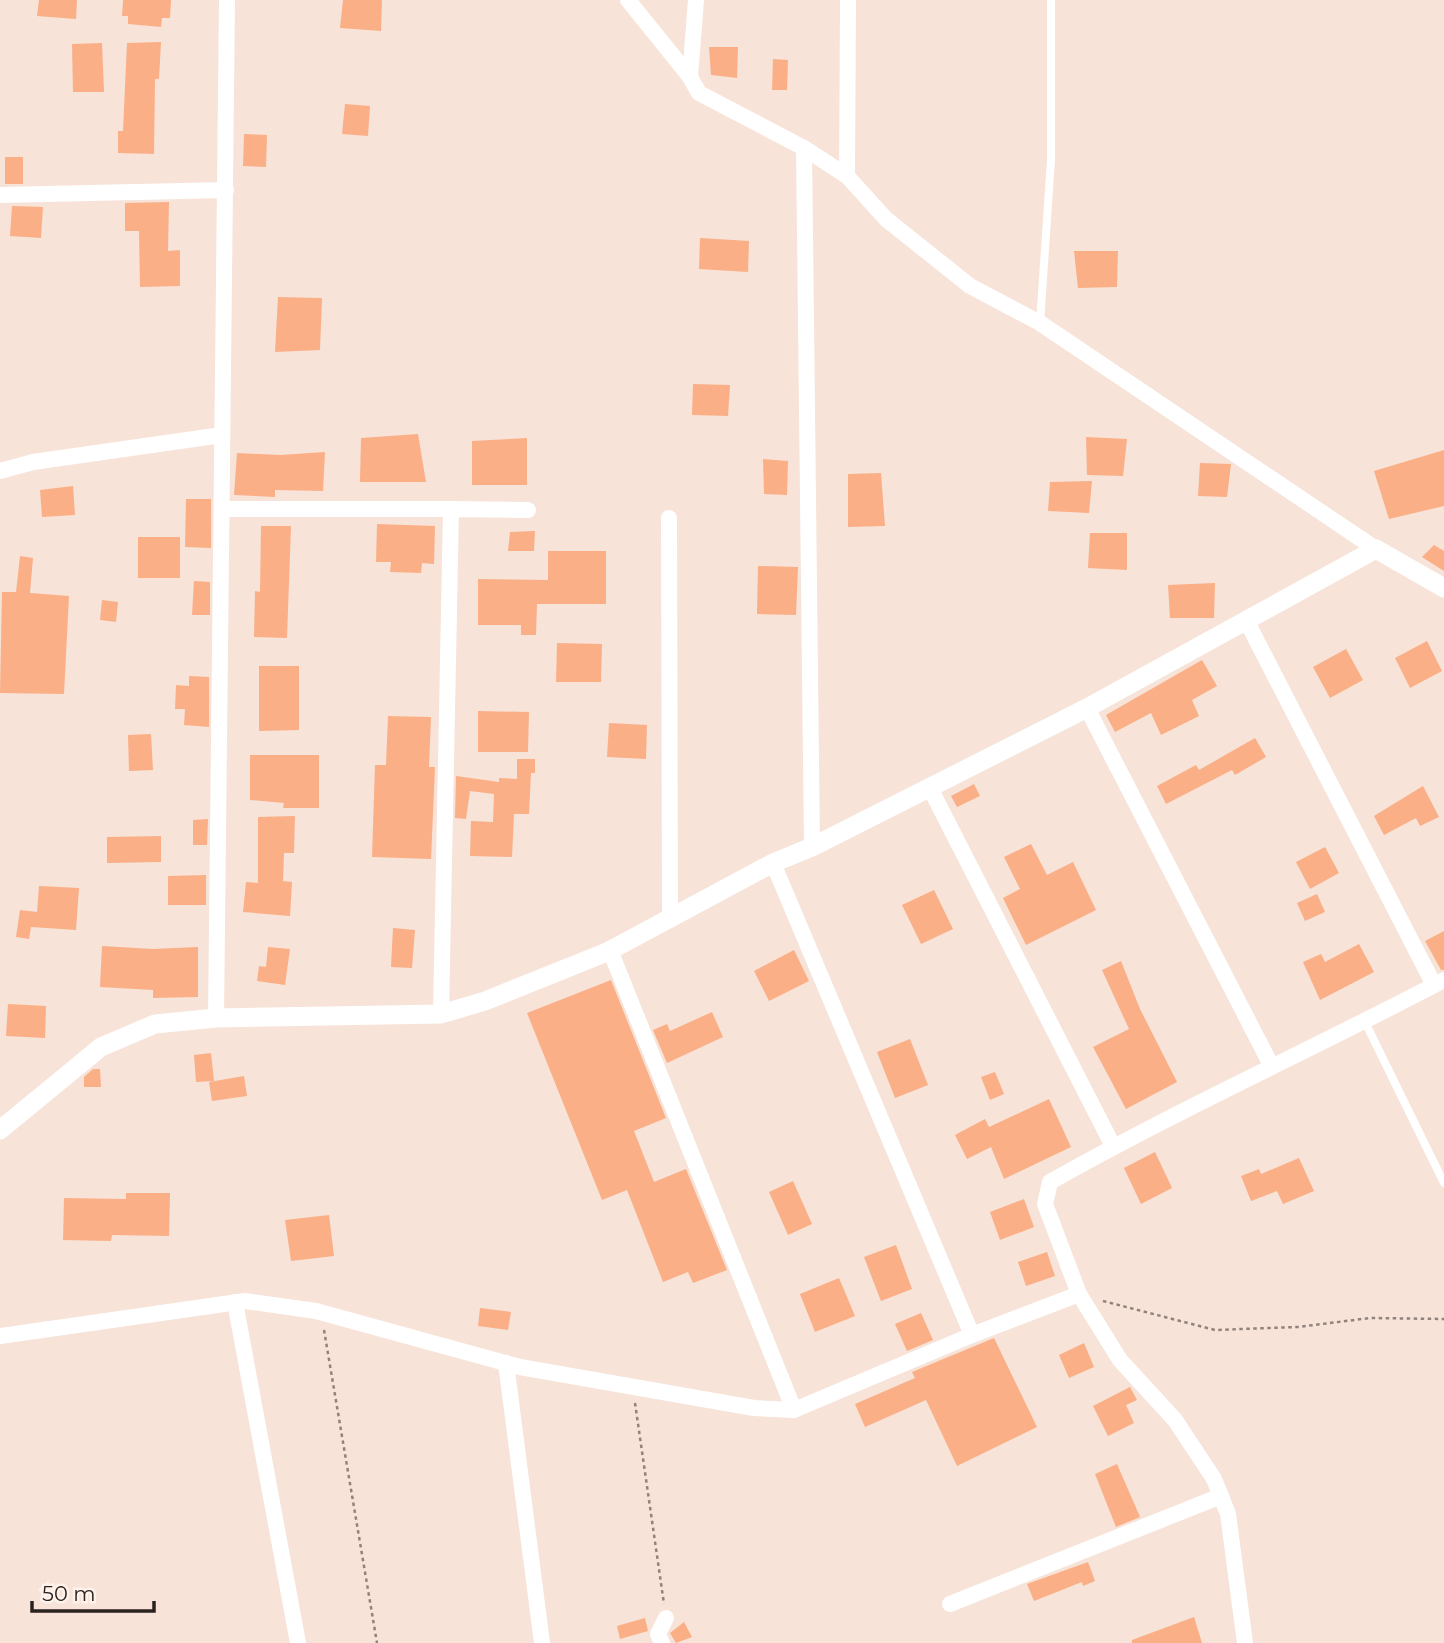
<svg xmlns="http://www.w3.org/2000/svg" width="1444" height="1643" font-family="Montserrat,sans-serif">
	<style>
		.building { fill: #faaf87 }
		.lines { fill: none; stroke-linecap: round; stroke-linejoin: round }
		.path { stroke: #91837c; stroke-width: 2.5; stroke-dasharray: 3.5 3.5; stroke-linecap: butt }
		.service { stroke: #fff; stroke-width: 8 }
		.minor { stroke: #fff; stroke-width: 16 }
		.tertiary { stroke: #fff; stroke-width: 19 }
	</style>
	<rect width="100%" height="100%" fill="#f7e3d8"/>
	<g class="building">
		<polygon points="39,0 77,0 76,19 37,16"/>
		<polygon points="123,0 171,0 170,18 162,18 161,27 128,24 128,16 122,16"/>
		<polygon points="343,0 382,0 381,31 340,28"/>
		<polygon points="161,42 159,79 155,79 154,154 118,153 118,131 123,131 127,43"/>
		<polygon points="102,43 104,92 73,92 72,44"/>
		<polygon points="709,47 738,47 737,78 711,75"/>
		<polygon points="773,59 788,60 787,90 772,90"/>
		<polygon points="345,104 370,106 368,136 342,134"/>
		<polygon points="244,134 267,135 266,167 243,166"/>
		<rect x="5" y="157" width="18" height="27"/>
		<polygon points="169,202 168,251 180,250 180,286 140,287 139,231 125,231 125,203"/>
		<polygon points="12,206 43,207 41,238 10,236"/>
		<polygon points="700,238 749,241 748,272 699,269"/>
		<polygon points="1074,251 1118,251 1117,287 1078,288"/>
		<polygon points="278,297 322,298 320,350 275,352"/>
		<polygon points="693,384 730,385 728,416 692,415"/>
		<polygon points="418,434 426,482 360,482 361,438"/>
		<polygon points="1086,437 1127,439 1123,476 1087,475"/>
		<polygon points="527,438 527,485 472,485 472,441"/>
		<polygon points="1444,450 1444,506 1389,519 1374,471"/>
		<polygon points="325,452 323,491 275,490 275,497 234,495 237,453 280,455"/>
		<polygon points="763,459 788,461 787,495 764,494"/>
		<polygon points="1200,463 1231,464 1227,497 1198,496"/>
		<polygon points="881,473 885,526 848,527 848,474"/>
		<polygon points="1092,481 1089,513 1048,511 1050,482"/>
		<polygon points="73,486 75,515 42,517 40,490"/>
		<polygon points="186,499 211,499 211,548 185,547"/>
		<polygon points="377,524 435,526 434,564 422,563 421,573 390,572 391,562 376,562"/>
		<polygon points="261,526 291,526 287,638 254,637 255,591 260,592"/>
		<polygon points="535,531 534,551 508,551 510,532"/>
		<polygon points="1090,533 1127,533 1127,570 1088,568"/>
		<rect x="138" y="537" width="42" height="41"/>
		<polygon points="1434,545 1444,551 1444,571 1422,557"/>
		<polygon points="548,551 606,551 606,604 537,604 536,635 521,635 521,625 478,625 478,579 548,580"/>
		<polygon points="20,556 33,558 30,593 69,596 64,694 0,693 2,592 16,592"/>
		<polygon points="758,566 798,567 796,615 757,614"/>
		<polygon points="194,581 210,582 210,615 192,615"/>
		<polygon points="1215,583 1214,618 1170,618 1168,585"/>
		<polygon points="102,600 118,602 116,622 100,620"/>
		<polygon points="1427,641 1442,671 1410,688 1395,658"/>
		<polygon points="557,643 602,644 601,682 556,682"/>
		<polygon points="1346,649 1363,680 1330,698 1313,667"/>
		<polygon points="1202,660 1217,686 1192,700 1199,716 1161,735 1151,713 1115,732 1106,715"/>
		<polygon points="259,666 299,666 299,730 259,731"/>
		<polygon points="189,676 209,677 209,727 184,725 185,709 175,709 176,685 189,686"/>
		<polygon points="478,711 529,712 528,752 478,752"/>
		<polygon points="388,716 431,717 429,767 435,767 431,859 372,857 375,765 386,765"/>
		<polygon points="609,723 647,725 646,759 607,757"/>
		<polygon points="151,734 153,770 129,771 128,735"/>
		<polygon points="1255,738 1266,757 1235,775 1232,770 1166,804 1157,786 1196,765 1199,770"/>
		<polygon points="250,755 319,755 319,808 283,808 284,803 250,800"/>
		<polygon points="517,759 535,759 535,773 531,773 529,814 514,814 512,857 470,856 471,821 493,822 494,794 470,791 466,819 455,818 456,776 499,782 499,778 517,779"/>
		<polygon points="974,784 980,796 957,807 951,796"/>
		<polygon points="1423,786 1439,817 1420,826 1416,818 1384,835 1374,816"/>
		<polygon points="295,816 294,853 284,853 283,881 292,882 290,916 243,912 246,882 258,883 258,817"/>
		<polygon points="208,819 207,845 193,845 193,820"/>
		<polygon points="161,836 161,862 107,863 107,837"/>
		<polygon points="1031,844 1047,875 1073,862 1096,910 1026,945 1003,898 1020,889 1004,857"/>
		<polygon points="1325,847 1339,873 1310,889 1296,862"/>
		<polygon points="206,875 206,905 168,905 168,876"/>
		<polygon points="39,886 79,888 76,930 31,927 29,939 16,937 20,910 37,912"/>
		<polygon points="934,890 953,929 921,944 902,905"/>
		<polygon points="1317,894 1325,912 1305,921 1297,903"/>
		<polygon points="393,928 415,930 412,968 391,967"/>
		<polygon points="1444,931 1444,970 1441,970 1425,941"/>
		<polygon points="1359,944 1374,972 1320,1000 1303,962 1321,954 1325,962"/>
		<polygon points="102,946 153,949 198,947 198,997 153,998 153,990 100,987"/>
		<polygon points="268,947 290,949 285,985 257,981 259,966 266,967"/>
		<polygon points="794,950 809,981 769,1001 754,971"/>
		<polygon points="1121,961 1140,1009 1177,1082 1126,1109 1093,1047 1129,1029 1102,970"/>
		<polygon points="611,980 666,1118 634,1131 654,1182 686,1169 727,1270 693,1283 688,1272 663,1282 627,1190 602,1200 527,1013"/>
		<polygon points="8,1004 46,1006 45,1038 6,1036"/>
		<polygon points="712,1012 723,1037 667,1063 653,1030 667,1024 670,1031"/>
		<polygon points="910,1039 928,1085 895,1098 877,1052"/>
		<polygon points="211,1053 214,1081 196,1082 194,1055"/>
		<polygon points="93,1069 100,1069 101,1087 84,1087 84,1077"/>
		<polygon points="995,1072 1004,1094 990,1100 981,1077"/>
		<polygon points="244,1076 247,1096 212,1101 209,1082"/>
		<polygon points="1049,1099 1071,1147 1004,1179 991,1147 967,1159 955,1135 985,1119 989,1127"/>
		<polygon points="1155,1152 1172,1188 1141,1204 1124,1168"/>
		<polygon points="1299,1158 1314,1191 1283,1204 1277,1191 1251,1201 1241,1176 1259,1169 1261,1174"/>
		<polygon points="793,1181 812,1224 788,1235 769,1192"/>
		<polygon points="126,1193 170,1193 169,1236 112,1235 111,1241 63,1240 64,1198 126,1199"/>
		<polygon points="1024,1199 1034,1227 1000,1240 990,1212"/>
		<polygon points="329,1215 334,1256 291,1261 285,1220"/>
		<polygon points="896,1245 912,1289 881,1301 864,1257"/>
		<polygon points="1047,1252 1055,1276 1026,1286 1018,1262"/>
		<polygon points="839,1278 855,1316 815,1332 800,1294"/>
		<polygon points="480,1308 511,1312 508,1330 478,1326"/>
		<polygon points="921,1313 933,1340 907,1351 895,1324"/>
		<polygon points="994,1338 1037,1427 957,1466 926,1400 865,1427 855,1404 915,1378 912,1372"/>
		<polygon points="1084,1343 1094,1367 1069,1378 1059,1355"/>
		<polygon points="1130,1387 1137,1400 1126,1405 1134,1423 1108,1436 1093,1406"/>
		<polygon points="1117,1464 1140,1517 1116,1527 1095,1474"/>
		<polygon points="1088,1562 1095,1581 1083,1586 1082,1582 1034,1601 1027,1584"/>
		<polygon points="1194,1617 1202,1643 1132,1643 1132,1640"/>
		<polygon points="645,1618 648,1631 620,1639 617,1626"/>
		<polygon points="684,1622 692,1637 676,1643 670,1633"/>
	</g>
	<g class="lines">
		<g class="path">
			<polyline points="1103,1301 1215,1330 1298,1327 1370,1318 1444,1319"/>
			<polyline points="324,1330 377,1643"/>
			<polyline points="635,1403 664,1604"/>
		</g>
		<g class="service">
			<polyline points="1040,323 1051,160 1051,0"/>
			<polyline points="1365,1022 1444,1183"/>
		</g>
		<g class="minor">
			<polyline points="628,0 690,77 699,93 804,148 847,176 886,219 970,286 1040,323 1376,549"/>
			<polyline points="690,77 696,0"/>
			<polyline points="804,148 812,847"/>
			<polyline points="847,176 848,0"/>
			<polyline points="0,195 226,190"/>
			<polyline points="0,471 33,462 222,435"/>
			<polyline points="222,509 451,509"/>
			<polyline points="669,518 670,920"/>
			<polyline points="1246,620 1434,985"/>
			<polyline points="1087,708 1271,1065"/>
			<polyline points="930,788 1113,1146"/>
			<polyline points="773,863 972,1335"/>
			<polyline points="610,950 794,1410"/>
			<polyline points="441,1014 451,509 528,510"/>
			<polyline points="216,1018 227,0"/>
			<polyline points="235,1302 298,1643"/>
			<polyline points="0,1336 245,1301 316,1311 520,1367 754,1408 794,1410 972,1335 1079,1294"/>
			<polyline points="506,1363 542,1643"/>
			<polyline points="950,1604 1221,1496"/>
			<polyline points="662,1643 658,1634 666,1618"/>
			<path d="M1245 1643 1228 1514 1214 1479 1175 1420 1120 1360 1079 1294 1045 1204 1050 1182C1179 1109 1313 1049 1444 980"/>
		</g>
		<polyline class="tertiary" points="0,1130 101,1047 155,1024 216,1018 441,1014 485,1001 607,952 773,863 812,847 1087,708 1376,549 1444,588"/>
	</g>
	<path d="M32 1601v10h122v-10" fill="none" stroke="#2a221f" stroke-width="3.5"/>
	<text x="42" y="1601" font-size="21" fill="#2a221f" stroke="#fef2eb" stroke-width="5" paint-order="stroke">50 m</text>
</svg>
